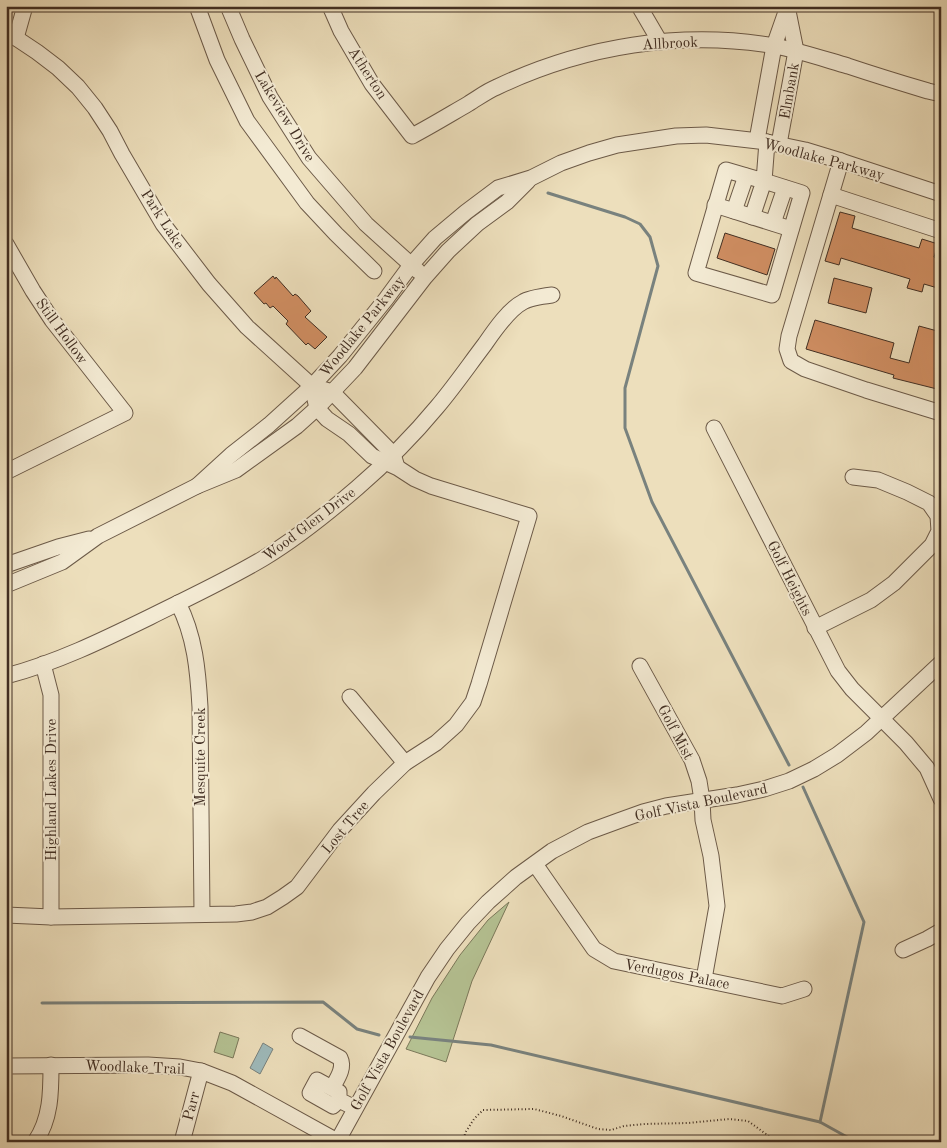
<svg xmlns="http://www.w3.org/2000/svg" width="947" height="1148" font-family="'Old Standard TT',serif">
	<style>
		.green { fill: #b5c293; stroke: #7b785a }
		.water { fill: #9ebabb; stroke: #79827e }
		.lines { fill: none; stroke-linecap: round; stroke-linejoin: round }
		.stream { stroke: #79827e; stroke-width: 3 }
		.building { fill: #d08e62; stroke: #412e22 }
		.minor-casing { stroke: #6c5a48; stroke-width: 17 }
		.path { stroke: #412e22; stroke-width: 2; stroke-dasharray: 1 2.5; stroke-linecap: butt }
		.minor { stroke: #f3ead3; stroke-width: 15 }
		.labels { text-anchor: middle; stroke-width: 4; stroke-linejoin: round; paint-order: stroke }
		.street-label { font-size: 15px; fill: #412e22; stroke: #f3ead3 }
	</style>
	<rect width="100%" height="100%" fill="#eddfbc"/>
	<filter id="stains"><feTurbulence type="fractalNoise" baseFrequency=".004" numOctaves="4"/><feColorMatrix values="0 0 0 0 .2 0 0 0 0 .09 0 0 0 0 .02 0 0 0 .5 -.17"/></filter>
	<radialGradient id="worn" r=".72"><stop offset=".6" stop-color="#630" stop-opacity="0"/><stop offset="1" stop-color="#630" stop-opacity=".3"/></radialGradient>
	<g class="green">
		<polygon points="509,902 472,981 446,1062 406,1049 432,998 460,955 488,920"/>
		<polygon points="220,1032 239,1038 233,1058 214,1052"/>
	</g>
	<polygon class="water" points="263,1043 273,1049 260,1074 250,1068"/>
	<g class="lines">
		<g class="stream">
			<polyline points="548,193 625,217 640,224 650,237 658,266 625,388 625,428 652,502 789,765"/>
			<polyline points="803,787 864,922 820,1122 856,1142"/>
			<polyline points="42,1003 323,1002 357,1029 379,1035"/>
			<polyline points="410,1037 491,1045 820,1122"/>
		</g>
	</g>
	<g class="building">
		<polygon points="840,212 855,216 852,228 919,248 922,239 938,244 934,257 941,259 941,289 924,284 922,292 907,288 910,279 841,258 839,265 825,261"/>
		<polygon points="725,233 775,249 767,275 717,258"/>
		<polygon points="273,276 275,279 276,277 293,296 295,294 298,296 311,311 305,317 327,337 315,349 308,343 306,345 286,324 288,321 273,306 270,308 266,303 264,304 254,293"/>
		<polygon points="834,278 872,288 866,313 828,303"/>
		<polygon points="815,320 894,343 890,358 909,363 919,326 941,332 941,362 938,374 941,375 941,390 893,378 894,375 806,349"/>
	</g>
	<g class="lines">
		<defs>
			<g id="minor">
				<polyline points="197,6 217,60 247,121 307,203 336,234 374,271"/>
				<polyline points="228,6 242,39 270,97 309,158 366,224 418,271"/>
				<path d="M330 6 341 31 372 84 412 136C431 126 449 115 468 104 478 98 487 91 497 87 583 46 681 30 775 46 800 51 824 59 848 66 875 75 901 83 928 91L941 94"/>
				<polyline points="639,6 660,42"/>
				<polyline points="6,33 16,38 37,52 58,68 78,87 95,108 110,131 122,154 163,224 209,284 247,327 312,386 332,392 393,454 396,464"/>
				<polyline points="16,38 25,6"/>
				<polyline points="757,140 774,46 787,9"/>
				<polyline points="779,144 796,51 787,6"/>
				<polyline points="841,161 789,336 787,349 791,361 805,369 866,390 941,413"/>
				<polyline points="831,195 941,231"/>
				<polyline points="715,205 791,229"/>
				<polyline points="734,211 746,176"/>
				<polyline points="752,217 764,181 802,193 772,295 696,273 726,170 764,181 767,142"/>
				<polyline points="773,223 785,188"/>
				<polyline points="6,244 33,291 52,320 125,413 6,472"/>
				<polyline points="714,428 838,671 852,689 906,743 927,768 941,799"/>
				<polyline points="197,486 231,455 269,425 312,386 340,356 386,299 411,265 435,238 466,212 498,188 531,178 561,163 589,153 617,145 676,136 706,135 767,142 805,150 841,161 941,194"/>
				<polyline points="6,565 58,547 89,539"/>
				<polyline points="6,585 62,562 98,536 197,486 236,470 297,426 317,408 355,368 425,277 448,251 477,224 507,202 528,181"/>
				<path d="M178 603C195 636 198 671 200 707L202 914"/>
				<polyline points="815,628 871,600 894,583 932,545 939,531 938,516 929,503 907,492 878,480 853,477"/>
				<polyline points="43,664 51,695 51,917"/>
				<polyline points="640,666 692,760 699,781 702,800 703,820 711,856 717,906 704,979"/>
				<path d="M6 676C56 663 103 640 150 617 188 598 227 580 264 558 297 538 328 513 357 488 386 463 413 436 437 407 454 387 469 365 485 344 494 331 509 309 523 302 529 298 544 296 552 295"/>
				<polyline points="350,697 405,763"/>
				<polyline points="535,864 594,949 614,961 782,996 804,989"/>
				<polyline points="6,915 51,917 236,914 252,912 267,907 283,897 297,887 340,830 374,793 405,763 436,743 456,725 473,702 479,684 529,516 431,486 415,479 398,468 372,456 349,434 327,419 317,408 312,386"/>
				<polyline points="903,950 927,939 941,931"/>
				<path d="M300 1036 340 1058C345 1068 337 1079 332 1088"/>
				<polyline points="6,1066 148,1065 180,1067 201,1071 232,1083 337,1141"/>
				<polyline points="339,1100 333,1106 310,1093 317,1080 339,1092 339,1100 355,1108"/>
				<path d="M35 1142C51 1119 51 1092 51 1065"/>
				<polyline points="182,1142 201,1071"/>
				<polyline points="337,1142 428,977 447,949 468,923 488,902 516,877 552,851 588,832 618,821 643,812 666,806 737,795 764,789 789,781 814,769 837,755 866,733 941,663"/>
			</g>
		</defs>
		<use href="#minor" class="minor-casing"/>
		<polyline class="path" points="464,1142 465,1133 474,1119 483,1110 534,1109 561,1116 598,1129 611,1130 624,1126 645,1124 688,1123 729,1119 748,1121 777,1142"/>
		<use href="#minor" class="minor"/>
	</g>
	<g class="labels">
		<g class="street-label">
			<text transform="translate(670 43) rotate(-3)" y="5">Allbrook</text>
			<text transform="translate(368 73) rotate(57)" y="5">Atherton</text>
			<text transform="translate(789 91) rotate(-80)" y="5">Elmbank</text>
			<text transform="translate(285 116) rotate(59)" y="5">Lakeview Drive</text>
			<text transform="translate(824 159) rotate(15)" y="5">Woodlake Parkway</text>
			<text transform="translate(163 219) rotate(57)" y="5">Park Lake</text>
			<text transform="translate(362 326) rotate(-51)" y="5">Woodlake Parkway</text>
			<text transform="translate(62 331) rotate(54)" y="5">Still Hollow</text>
			<text transform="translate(309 524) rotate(-37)" y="5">Wood Glen Drive</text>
			<text transform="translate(790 578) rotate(63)" y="5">Golf Heights</text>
			<text transform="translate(676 732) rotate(62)" y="5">Golf Mist</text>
			<text transform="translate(200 757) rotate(-90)" y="5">Mesquite Creek</text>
			<text transform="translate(51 790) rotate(-90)" y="5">Highland Lakes Drive</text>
			<text transform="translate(701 802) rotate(-12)" y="5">Golf Vista Boulevard</text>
			<text transform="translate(345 827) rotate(-50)" y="5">Lost Tree</text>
			<text transform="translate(677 974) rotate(11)" y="5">Verdugos Palace</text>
			<text transform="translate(387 1050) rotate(-61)" y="5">Golf Vista Boulevard</text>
			<text transform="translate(135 1067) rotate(2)" y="5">Woodlake Trail</text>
			<text transform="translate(191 1106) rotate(-75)" y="5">Parr</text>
		</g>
	</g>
	<rect width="947" height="1148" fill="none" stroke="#eddfbc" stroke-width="25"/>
	<rect x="8" y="8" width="932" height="1133" fill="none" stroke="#412e22" stroke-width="2.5"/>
	<rect x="12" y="12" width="922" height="1123" fill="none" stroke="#412e22"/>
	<rect width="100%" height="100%" filter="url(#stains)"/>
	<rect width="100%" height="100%" fill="url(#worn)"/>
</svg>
